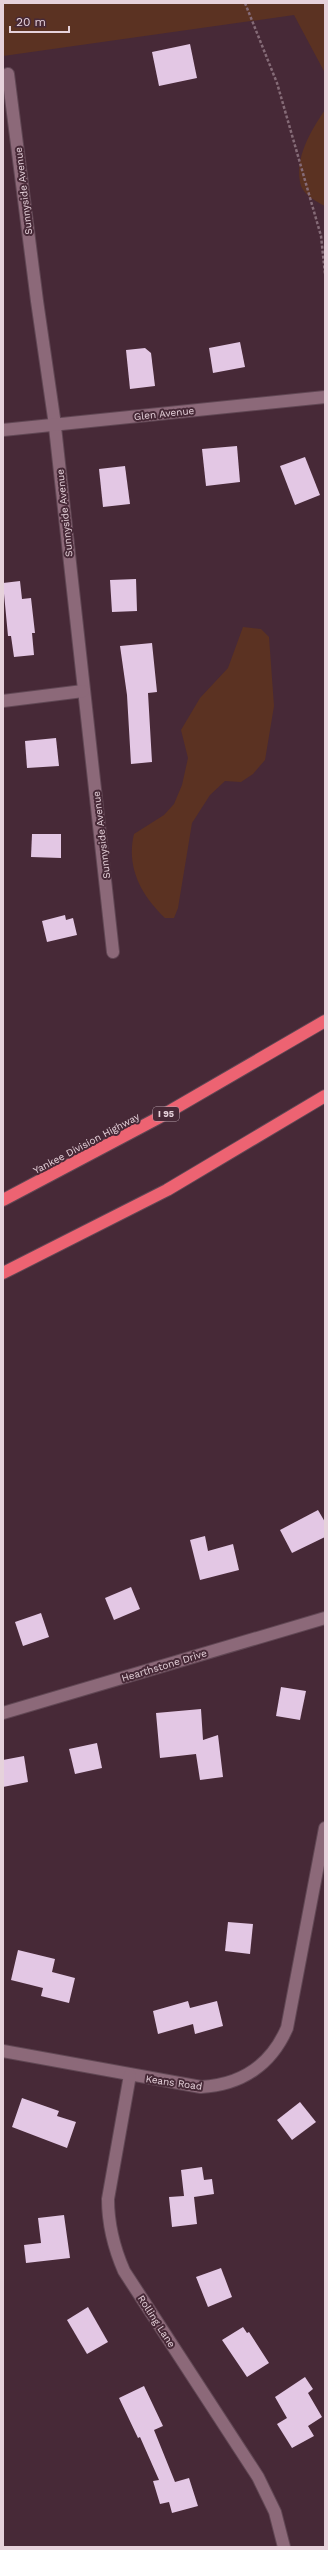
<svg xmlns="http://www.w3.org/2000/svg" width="328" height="2550" font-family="'Work Sans',sans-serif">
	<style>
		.green { fill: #5b3222 }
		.building { fill: #e3c7e4 }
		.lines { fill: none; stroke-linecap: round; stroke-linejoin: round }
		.street-casing { stroke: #614754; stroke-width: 14 }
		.highway-casing { stroke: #614754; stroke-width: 14 }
		.path { stroke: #856b77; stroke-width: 2.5; stroke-dasharray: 3 2; stroke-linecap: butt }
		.street { stroke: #8c6979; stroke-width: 12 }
		.highway { stroke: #ed6372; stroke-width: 12 }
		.labels { text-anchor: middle; stroke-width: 4; stroke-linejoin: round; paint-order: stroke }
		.shield { fill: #472937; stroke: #b69faa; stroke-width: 1 }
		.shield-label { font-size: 9px; font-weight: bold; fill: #e6d2db }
		.street-label { font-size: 10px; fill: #e6d2db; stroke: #472937 }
	</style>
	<rect width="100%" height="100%" fill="#472937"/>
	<g class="green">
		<polygon points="3,3 325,3 325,73 294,15 3,56"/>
		<path d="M325 110V206C317 202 305 196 301 186 293 160 311 130 325 110Z"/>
		<path d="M243 627 261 629 269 637 274 706 265 760 253 774 241 782 225 781 210 795 192 823 178 908 174 918H165C141 895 126 867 134 834L164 815 174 804 182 785 188 758 181 730 200 698 228 668Z"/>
	</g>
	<g class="building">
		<polygon points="190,44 197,78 159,86 152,52"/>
		<polygon points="240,342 245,367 213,373 209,348"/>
		<polygon points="145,348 151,353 155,386 130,389 126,350"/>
		<polygon points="237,446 240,482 206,486 202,449"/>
		<polygon points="305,457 320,495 295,505 280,466"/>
		<polygon points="125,466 130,504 103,507 99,469"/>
		<polygon points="136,579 137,611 112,612 110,580"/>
		<polygon points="20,581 22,599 31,598 35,633 32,633 34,655 14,657 11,636 8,636 3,583"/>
		<polygon points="152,643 157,692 148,693 152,762 131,764 127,695 120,646"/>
		<polygon points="56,738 59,766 27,768 25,741"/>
		<polygon points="32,834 61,834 61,858 31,857"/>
		<polygon points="65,915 66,920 73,918 77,935 47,942 42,921"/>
		<polygon points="318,1510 325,1522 325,1537 292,1553 280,1530"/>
		<polygon points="205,1536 208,1551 233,1544 239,1570 200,1580 190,1540"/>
		<polygon points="131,1587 140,1609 114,1620 105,1598"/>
		<polygon points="41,1613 49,1637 23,1646 15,1622"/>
		<polygon points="281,1687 306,1691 300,1720 276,1716"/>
		<polygon points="201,1709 203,1740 218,1735 223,1777 200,1780 196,1754 160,1758 156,1713"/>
		<polygon points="97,1743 102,1768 75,1774 69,1749"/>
		<polygon points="24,1756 28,1782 3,1787 3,1760"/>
		<polygon points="228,1922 253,1924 250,1954 225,1951"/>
		<polygon points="18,1950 55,1959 52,1972 75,1978 69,2003 41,1996 43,1988 11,1980"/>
		<polygon points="188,2001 190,2008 217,2001 223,2026 195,2034 193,2024 158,2034 153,2011"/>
		<polygon points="22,2098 59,2111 57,2116 76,2122 67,2148 12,2127"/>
		<polygon points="300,2102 316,2122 292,2140 277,2120"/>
		<polygon points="202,2167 204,2180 212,2179 214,2194 194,2197 197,2224 172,2227 169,2197 184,2196 181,2170"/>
		<polygon points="64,2215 70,2258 26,2263 24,2245 41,2243 38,2218"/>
		<polygon points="221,2268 232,2297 208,2307 196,2277"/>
		<polygon points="88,2307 108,2342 87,2354 67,2320"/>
		<polygon points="243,2327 247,2333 249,2332 269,2363 247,2377 222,2340"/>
		<polygon points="305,2377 313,2389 308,2393 322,2417 308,2426 314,2436 292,2448 277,2424 287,2418 275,2397"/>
		<polygon points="144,2386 163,2426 154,2430 175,2482 189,2478 198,2506 172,2513 169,2502 160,2504 153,2481 159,2480 140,2437 138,2438 119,2398"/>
	</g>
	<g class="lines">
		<defs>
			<g id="street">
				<polyline points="8,74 37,301 54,418 113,952"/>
				<polyline points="3,430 325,397"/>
				<polyline points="3,701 83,691"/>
				<polyline points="3,1713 325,1618"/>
				<path d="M3 2051 201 2087C241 2085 271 2065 287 2028L325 1828"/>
				<path d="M130 2075 108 2199C108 2224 114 2248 124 2271L258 2477 275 2512 284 2547"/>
			</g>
			<g id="highway">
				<polyline points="3,1200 158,1118 325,1021"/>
				<polyline points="3,1273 167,1190 325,1096"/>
			</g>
		</defs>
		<use href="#street" class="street-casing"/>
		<use href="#highway" class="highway-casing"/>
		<polyline class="path" points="245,3 277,83 321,236 325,274"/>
		<use href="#street" class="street"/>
		<use href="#highway" class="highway"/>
	</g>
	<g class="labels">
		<rect class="shield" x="153" y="1107" width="26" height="14" rx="3"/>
		<g class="shield-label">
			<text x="166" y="1117">I 95</text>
		</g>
		<g class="street-label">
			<text transform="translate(23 191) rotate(-97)" y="4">Sunnyside Avenue</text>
			<text transform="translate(164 413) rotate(-6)" y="4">Glen Avenue</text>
			<text transform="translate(64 513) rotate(-96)" y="4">Sunnyside Avenue</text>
			<text transform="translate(101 835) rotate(-97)" y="4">Sunnyside Avenue</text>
			<text transform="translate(86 1143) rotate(-28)" y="4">Yankee Division Highway</text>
			<text transform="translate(164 1665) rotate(-17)" y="4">Hearthstone Drive</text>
			<text transform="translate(174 2082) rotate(8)" y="4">Keans Road</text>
			<text transform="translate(157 2321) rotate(57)" y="4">Rolling Lane</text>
		</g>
	</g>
	<rect width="328" height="2550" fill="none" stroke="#e6d2db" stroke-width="8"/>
	<path d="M10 26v6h59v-6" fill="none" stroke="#e6d2db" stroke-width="2"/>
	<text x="16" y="26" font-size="12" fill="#e6d2db" stroke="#472937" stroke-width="3" paint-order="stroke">20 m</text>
</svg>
